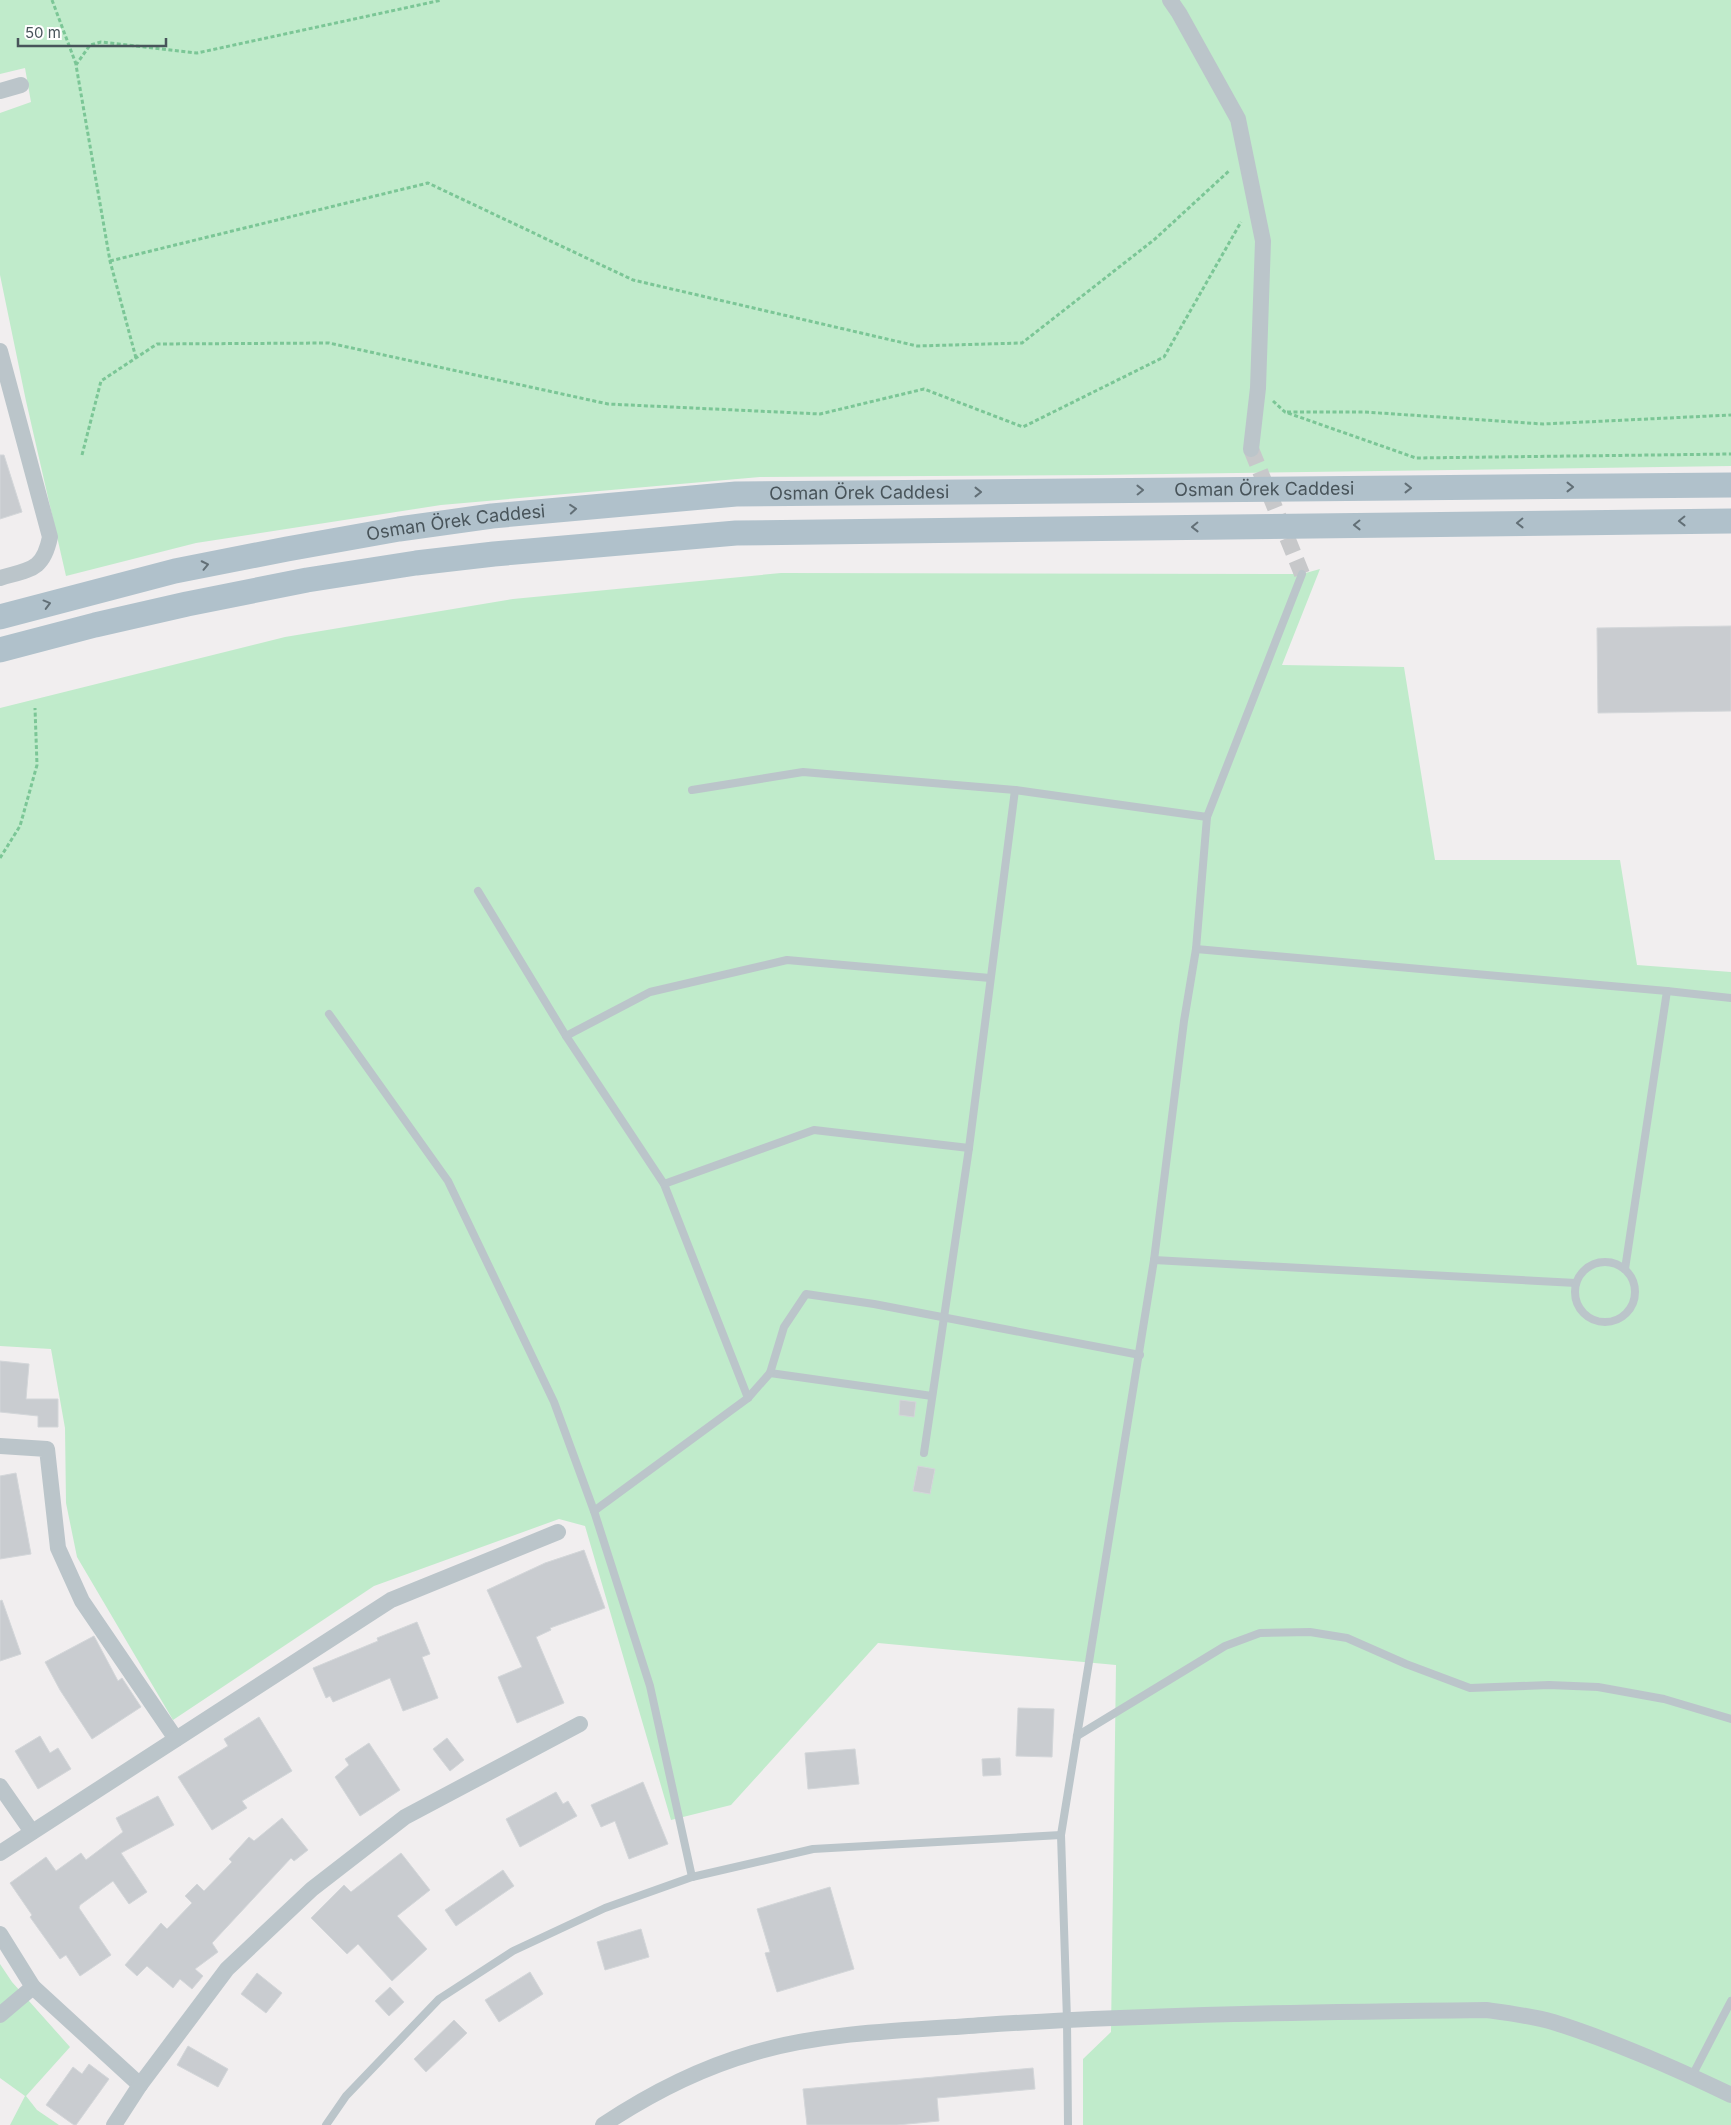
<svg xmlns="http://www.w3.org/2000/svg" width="1731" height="2125" font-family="Inter,sans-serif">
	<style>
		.green { fill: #c0ebcb }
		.building { fill: #c9ccd0; stroke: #d3d6d9 }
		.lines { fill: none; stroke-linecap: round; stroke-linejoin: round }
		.minor-tunnel { stroke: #c7c8ca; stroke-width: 16; stroke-dasharray: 16 8; stroke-linecap: butt }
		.path { stroke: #7bc696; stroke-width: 3; stroke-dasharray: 4 2.5; stroke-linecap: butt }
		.service { stroke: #bbc5ca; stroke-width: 8 }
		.minor { stroke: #bbc5ca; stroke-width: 16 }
		.primary { stroke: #b0c1cb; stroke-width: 25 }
		.oneway { stroke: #626f76 }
		.labels { text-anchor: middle; stroke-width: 5; stroke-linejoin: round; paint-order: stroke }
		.street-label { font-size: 18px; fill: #48545a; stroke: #fff }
	</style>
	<rect width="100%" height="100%" fill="#f1eeef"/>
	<g class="green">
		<polygon points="0,0 1731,0 1731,466 1097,475 760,477 441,505 196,543 66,576 26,401 0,275 0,113 31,102 25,68 0,74"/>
		<polygon points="1320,569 1282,665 1404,667 1435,860 1620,860 1637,965 1731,972 1731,2125 1083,2125 1083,2059 1111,2032 1116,1665 878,1643 731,1805 671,1820 585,1526 559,1519 374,1586 173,1720 77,1557 66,1503 65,1428 51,1349 0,1346 0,708 285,637 513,599 781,573 1302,574"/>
		<polygon points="0,1964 12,1982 70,2047 26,2096 37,2110 59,2125 10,2125 25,2096 0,2078"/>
	</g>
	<g class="building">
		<polygon points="0,455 4,455 22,512 0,519"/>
		<polygon points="1731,626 1731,711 1598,713 1597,628"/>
		<polygon points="0,1361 29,1364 26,1399 58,1399 58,1427 38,1427 38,1416 0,1412"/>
		<polygon points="900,1400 916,1402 914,1417 899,1415"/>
		<polygon points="918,1466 935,1469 930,1494 913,1491"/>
		<polygon points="16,1473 31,1554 0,1559 0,1476"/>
		<polygon points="584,1550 605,1608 550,1628 551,1630 536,1637 564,1703 517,1723 498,1677 522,1667 487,1590 545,1563"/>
		<polygon points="2,1600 21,1654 0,1661 0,1601"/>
		<polygon points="417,1622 430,1654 422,1657 438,1698 403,1711 390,1678 333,1702 330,1696 326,1698 313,1668 378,1641 377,1638"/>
		<polygon points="94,1636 118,1681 122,1678 141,1707 92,1739 60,1690 45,1662"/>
		<polygon points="1018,1708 1054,1709 1052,1757 1016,1756"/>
		<polygon points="259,1717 292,1771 242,1801 247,1808 212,1830 178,1777 228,1746 224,1739"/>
		<polygon points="40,1736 50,1753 58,1748 71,1769 38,1789 15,1751"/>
		<polygon points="447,1738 464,1760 450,1771 433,1749"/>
		<polygon points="369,1743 400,1790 360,1816 335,1777 349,1765 345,1759"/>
		<polygon points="855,1749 859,1784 808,1789 805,1753"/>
		<polygon points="1000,1758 1001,1775 983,1776 982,1759"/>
		<polygon points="643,1782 668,1844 629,1859 615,1821 601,1827 591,1805"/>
		<polygon points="556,1792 563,1804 568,1801 577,1816 520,1847 506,1819"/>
		<polygon points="158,1796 174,1825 121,1853 147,1892 129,1904 113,1881 80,1905 79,1908 111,1955 80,1976 66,1955 60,1959 30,1917 32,1915 10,1883 46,1857 56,1871 81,1853 86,1860 123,1832 116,1818"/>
		<polygon points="282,1818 308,1850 294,1861 291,1858 212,1943 218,1952 195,1969 203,1976 192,1989 180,1979 173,1988 147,1966 137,1976 125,1965 161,1923 167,1929 192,1903 185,1896 197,1884 204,1891 232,1862 229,1859 249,1837 254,1841"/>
		<polygon points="401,1853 430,1890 397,1916 427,1949 392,1981 358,1944 347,1954 311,1918 344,1885 351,1892"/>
		<polygon points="503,1870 514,1886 456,1926 445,1910"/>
		<polygon points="830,1887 854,1969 777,1992 765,1953 770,1952 757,1909"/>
		<polygon points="641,1929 649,1957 605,1970 597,1942"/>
		<polygon points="530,1972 543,1994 499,2022 485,2000"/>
		<polygon points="257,1973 282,1993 266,2013 241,1994"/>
		<polygon points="390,1987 404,2002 389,2016 375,2001"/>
		<polygon points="454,2020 467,2033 426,2072 414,2059"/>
		<polygon points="188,2046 228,2069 218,2087 177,2065"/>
		<polygon points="89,2064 109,2079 76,2125 74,2125 46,2105 73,2067 82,2074"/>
		<polygon points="1033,2068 1035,2089 937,2098 939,2121 897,2125 807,2125 803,2089"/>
	</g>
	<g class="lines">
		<polyline class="minor-tunnel" points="1251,449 1302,574"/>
		<g class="path">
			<polyline points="52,0 76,64"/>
			<polyline points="110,261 428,183 633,280 917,346 1022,343 1155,239 1230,170"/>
			<polyline points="136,358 110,261 76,65 90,45 101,42 197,53 442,0"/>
			<polyline points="1273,401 1285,412 1416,458 1731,454"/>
			<polyline points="1287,412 1365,412 1543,424 1731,415"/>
			<polyline points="82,455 101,381 157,344 329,343 608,404 820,414 924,389 1023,427 1164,357 1241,222"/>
			<polyline points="0,858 20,826 37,765 35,708"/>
		</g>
		<g class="service">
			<polyline points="692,790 803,772 1015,790 1207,817 1302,574"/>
			<polyline points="478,891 566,1036 664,1184 748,1398"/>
			<polyline points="1196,949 1667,991 1731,998"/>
			<polyline points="329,1014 448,1181 554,1402 594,1511 650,1686 692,1877"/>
			<polyline points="566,1036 650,992 787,960 990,978"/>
			<polyline points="664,1184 814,1130 969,1148"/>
			<polyline points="1154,1260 1576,1283"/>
			<circle cx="1605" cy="1292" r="30"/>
			<polyline points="1625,1269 1667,991"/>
			<polyline points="770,1373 932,1396"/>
			<polyline points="924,1453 969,1148 1015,790"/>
			<polyline points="594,1511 748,1398 770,1373 784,1327 806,1294 874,1304 1140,1355"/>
			<polyline points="1077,1736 1225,1646 1260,1633 1310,1632 1347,1638 1406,1664 1470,1688 1549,1685 1598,1687 1664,1699 1731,1719"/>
			<polyline points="1692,2076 1731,2001"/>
			<polyline points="326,2125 346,2096 439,1999 513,1951 605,1908 692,1877 813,1849 1061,1835"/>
			<polyline points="1068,2125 1067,2020 1061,1835 1154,1260 1184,1021 1196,949 1207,817"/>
		</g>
		<g class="minor">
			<polyline points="1170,0 1179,13 1238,119 1263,241 1258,388 1251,449"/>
			<polyline points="0,91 21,85"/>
			<path d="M0 351 50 537C43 571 30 569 0 578"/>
			<polyline points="0,1446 47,1449 58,1548 82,1601 176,1739"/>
			<polyline points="0,1786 32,1832"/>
			<polyline points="0,1853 391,1600 558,1532"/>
			<polyline points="0,1934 33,1987 140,2085"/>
			<polyline points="0,2015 33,1987"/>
			<polyline points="114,2125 140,2085 227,1969 312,1889 405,1817 580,1724"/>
			<path d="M603 2125C648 2095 701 2068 753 2053 827 2031 906 2031 983 2025 1150 2014 1318 2012 1486 2010 1508 2013 1532 2016 1553 2022 1613 2041 1675 2068 1731 2095"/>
		</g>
		<g class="primary">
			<path id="s1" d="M0 617 175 571 287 549 399 529 492 516 736 494 1731 485"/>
			<polyline points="0,650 95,625 187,604 307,580 416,563 494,554 736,533 1731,521"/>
		</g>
	</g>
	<defs><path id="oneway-chevron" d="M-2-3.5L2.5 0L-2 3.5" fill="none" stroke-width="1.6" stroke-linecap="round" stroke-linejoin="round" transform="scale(1.25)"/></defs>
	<g class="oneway">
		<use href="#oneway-chevron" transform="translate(1570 487)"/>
		<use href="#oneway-chevron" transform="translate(1408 488)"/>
		<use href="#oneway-chevron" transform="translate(1140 490) rotate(-1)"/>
		<use href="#oneway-chevron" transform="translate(978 492)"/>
		<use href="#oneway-chevron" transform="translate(573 509) rotate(-5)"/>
		<use href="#oneway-chevron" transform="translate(1682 521) rotate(179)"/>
		<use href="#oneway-chevron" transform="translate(1520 523) rotate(179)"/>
		<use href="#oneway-chevron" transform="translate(1357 525) rotate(179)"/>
		<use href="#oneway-chevron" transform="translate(1195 527) rotate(179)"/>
		<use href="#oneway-chevron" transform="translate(205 565) rotate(-12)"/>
		<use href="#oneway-chevron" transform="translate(47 604) rotate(-15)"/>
	</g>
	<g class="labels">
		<g class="street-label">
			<text dy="6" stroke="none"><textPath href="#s1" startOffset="1276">Osman Örek Caddesi</textPath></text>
			<text dy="6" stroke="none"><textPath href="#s1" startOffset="871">Osman Örek Caddesi</textPath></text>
			<text dy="6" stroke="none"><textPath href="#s1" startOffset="466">Osman Örek Caddesi</textPath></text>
		</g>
	</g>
	<path d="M18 38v8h148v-8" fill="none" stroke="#48545a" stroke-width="2.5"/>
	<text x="25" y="38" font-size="15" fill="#48545a" stroke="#ffffff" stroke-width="4" paint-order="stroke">50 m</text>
</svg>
